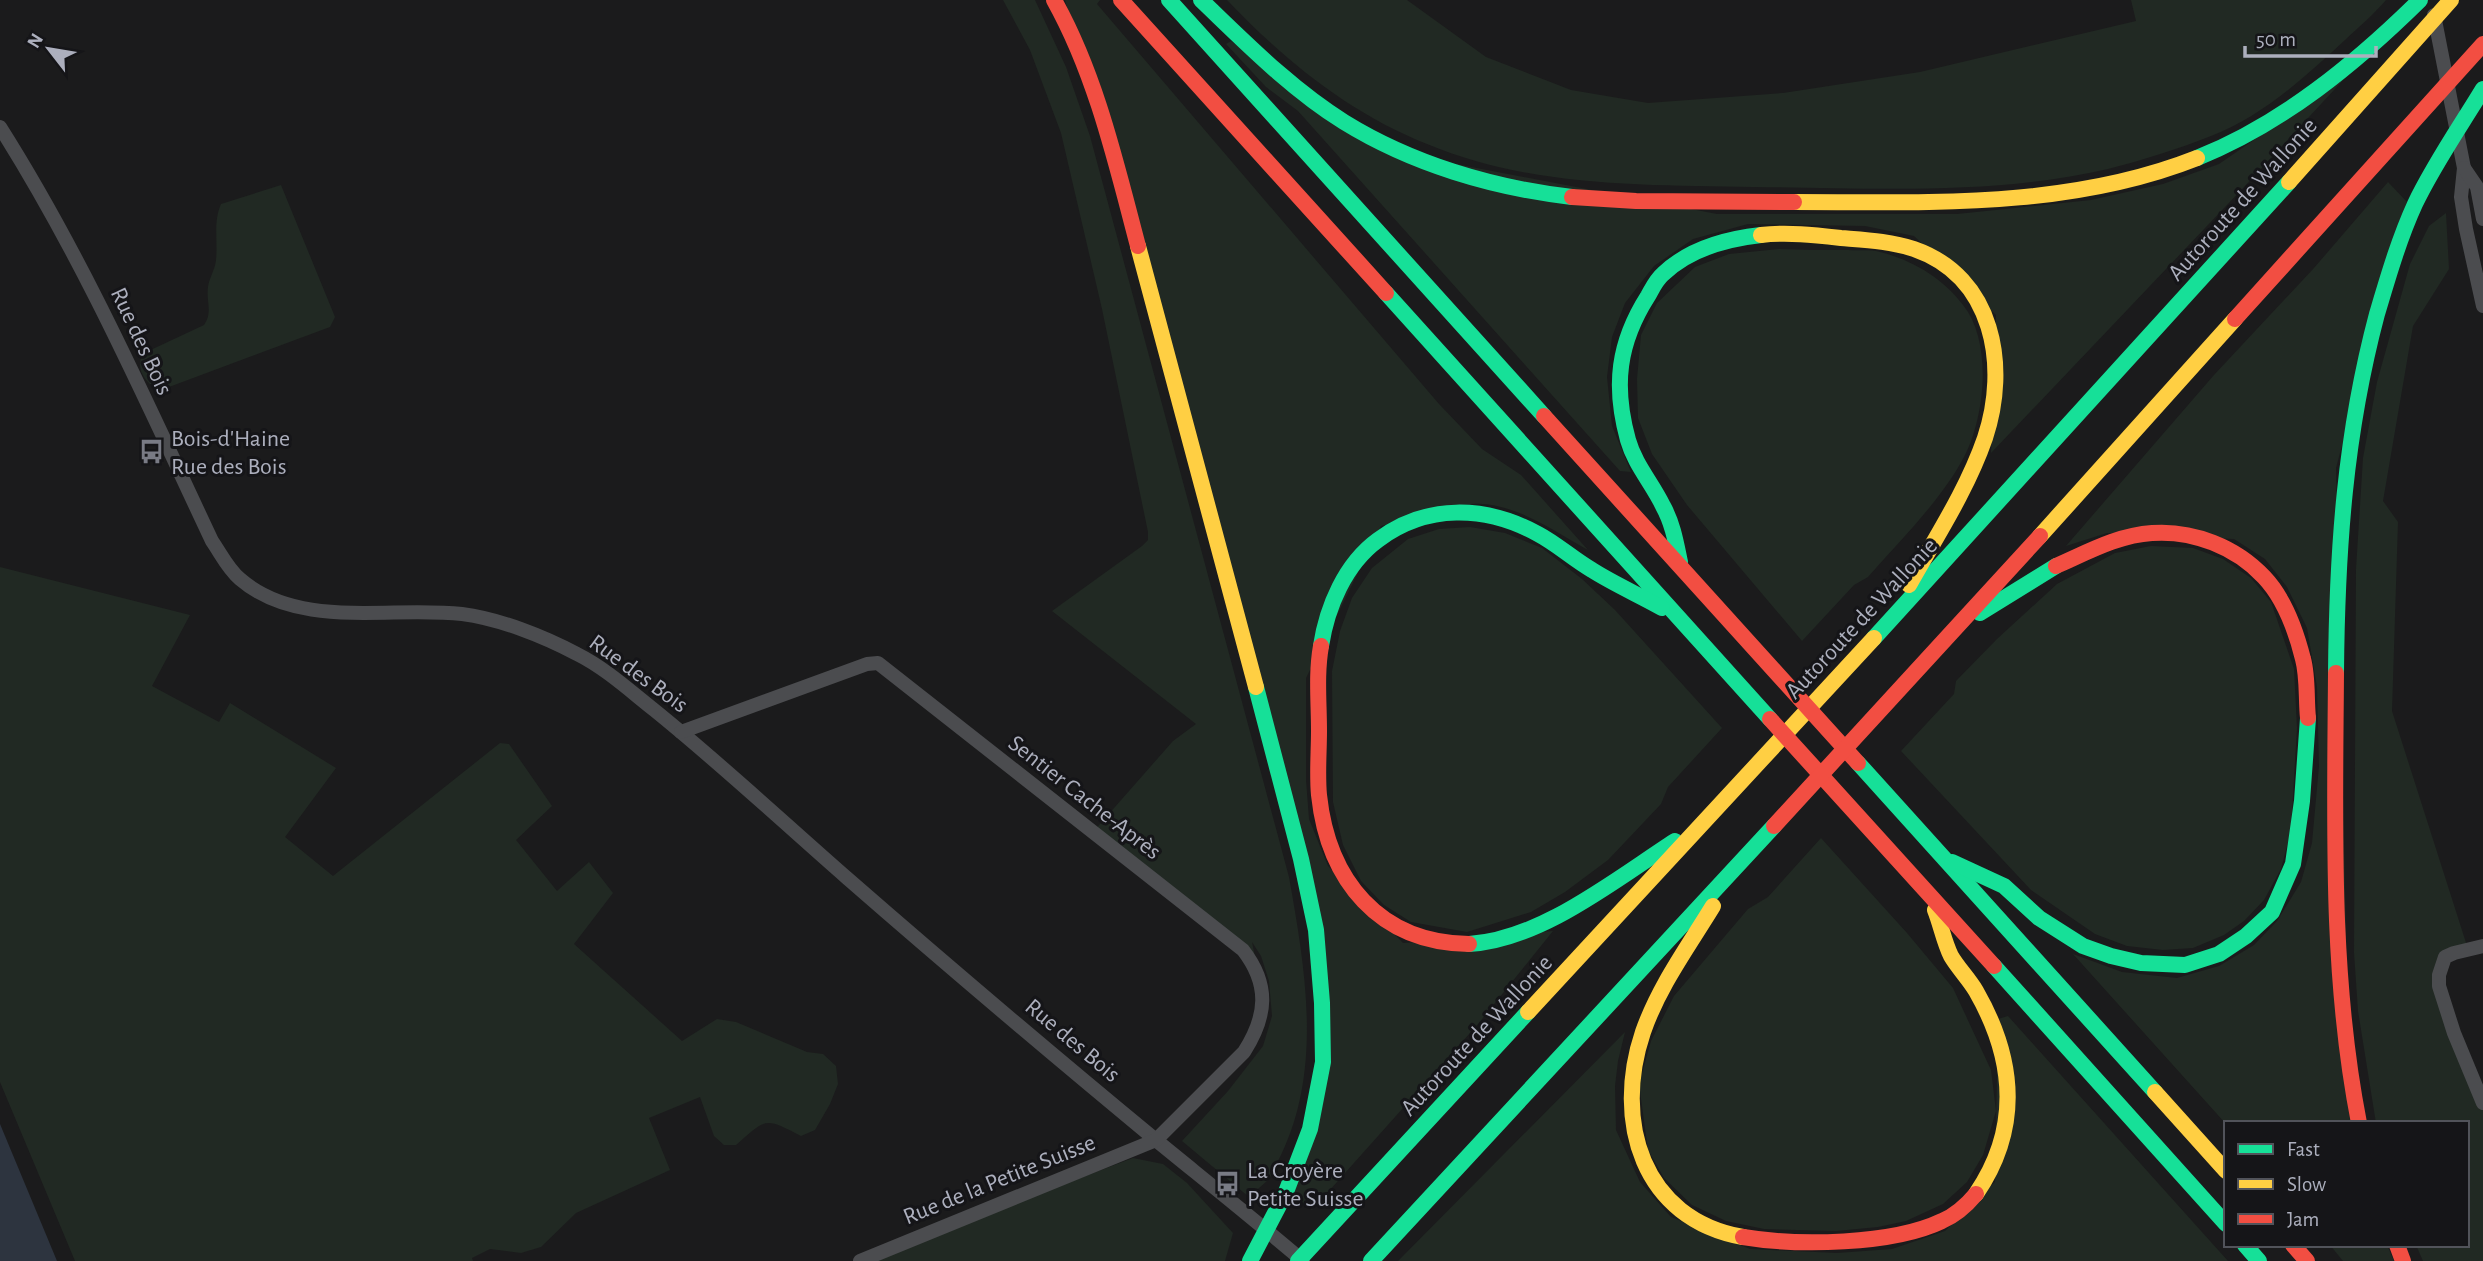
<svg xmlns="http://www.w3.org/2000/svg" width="2483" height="1261" font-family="'Alegreya Sans',sans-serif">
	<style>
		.green { fill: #212923 }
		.water { fill: #2d343f }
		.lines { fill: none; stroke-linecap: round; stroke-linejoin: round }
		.street { stroke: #4b4c4f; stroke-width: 14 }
		.fast { stroke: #16e098; stroke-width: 16 }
		.slow { stroke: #ffcf43; stroke-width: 16 }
		.jam { stroke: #f24e42; stroke-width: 16 }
		.labels { text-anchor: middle; stroke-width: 6; stroke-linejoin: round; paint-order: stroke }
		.street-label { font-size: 24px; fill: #acafbd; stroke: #151518 }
		.poi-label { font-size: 24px; fill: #acafbd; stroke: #151518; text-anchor: start }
	</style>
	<rect width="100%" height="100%" fill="#1b1b1c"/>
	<g class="green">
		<path d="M1003 0H1035L1066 67 1090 136 1289 877C1305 967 1323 1068 1281 1155 1277 1162 1274 1172 1269 1179 1263 1185 1255 1191 1249 1197L1182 1141 1228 1091 1263 1046 1272 1016 1269 981 1261 956 1252 942 1259 976 1253 963 1093 832 1173 741 1196 724 1052 611 1142 546 1148 540V532L1102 309 1061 133 1030 50Z"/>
		<path d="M1065 0H1100L1097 4 1439 404 1482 449 1521 475 1588 550C1556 532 1510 500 1472 504 1443 507 1410 519 1381 526L1306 678V780L1309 819 1328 866 1403 943 1553 931 1478 1024 1312 1210 1294 1196 1328 979Z"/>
		<path d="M1227 0H1407L1486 57 1571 90 1648 103 1783 93 1920 72 2136 21 2131 0H2386C2374 14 2359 27 2345 40 2306 76 2262 117 2211 136 2178 149 2143 160 2108 169 1993 196 1870 188 1753 187 1644 185 1529 187 1427 144 1349 113 1284 60 1227 0Z"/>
		<polygon points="1231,41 1378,149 1717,214 1957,214 2091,200 2163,184 2219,164 2347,76 2245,186 1991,453 1996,315 1914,236 1865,226 1748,224 1693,239 1654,266 1625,303 1612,337 1607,377 1612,426 1631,472 1620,471 1298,111 1266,87 1226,44"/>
		<polygon points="2388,182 2407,202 2336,468 2350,1123 2226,1124 2073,954 2122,972 2177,978 2219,966 2254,945 2277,921 2301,882 2312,843 2319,766 2317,687 2307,628 2287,587 2265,559 2234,539 2107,533 2066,546 2214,375 2314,268"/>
		<path d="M281 185 335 317 330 327 161 390 157 384H150C140 374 138 366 142 354L204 325C213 312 206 302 208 287 209 278 215 270 216 260 218 241 213 222 221 204Z"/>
		<polygon points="2446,213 2449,269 2413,326 2383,501 2398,522 2392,711 2468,949 2454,953 2439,975 2483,1103 2483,1261 2423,1261 2416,1245 2467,1245 2467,1123 2376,1123 2358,1011 2354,953 2356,569 2363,458 2377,382 2410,264 2429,226"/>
		<path d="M1779 249C1802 250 1825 250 1848 250 1858 251 1870 249 1880 252 1912 260 1943 278 1963 305 1993 342 1985 417 1964 457 1940 502 1901 539 1868 577L1854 585 1802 641 1687 505 1652 454 1638 418 1637 379 1641 335 1657 303 1695 267 1729 254Z"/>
		<polygon points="1470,527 1505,533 1542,548 1582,579 1615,610 1722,728 1668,787 1661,804 1608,860 1565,892 1531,912 1467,932 1411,922 1384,905 1361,881 1343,845 1333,802 1332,671 1340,631 1352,598 1372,568 1408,539 1439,529"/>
		<polygon points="2151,546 2193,548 2223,559 2251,578 2271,602 2294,669 2297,728 2291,831 2281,869 2264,900 2244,921 2224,935 2193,948 2163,950 2127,946 2095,934 2031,890 1901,751 1954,694 1956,681 1997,639 2057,584 2115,553"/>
		<path d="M0 567 190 615 152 686 219 722 230 703 336 768 285 837 333 876 500 743 509 744 552 806 516 840 557 891 589 862 613 893 574 944 682 1041 717 1019 736 1022 807 1052 823 1054 836 1066 838 1084 830 1104 815 1130 801 1136C764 1117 767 1118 736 1145H724L714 1136 700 1097 649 1118 670 1170 576 1213 541 1247 521 1253 490 1249 472 1258 473 1261H75L0 1082Z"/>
		<polygon points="1821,838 1907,933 1953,988 1991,1070 1996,1111 1983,1155 1967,1182 1943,1204 1906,1221 1878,1227 1836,1231 1764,1229 1726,1221 1692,1205 1664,1178 1648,1150 1639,1084 1651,1041 1674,996 1748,909 1768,897"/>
		<polygon points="2008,1016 2228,1261 1398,1261 1625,1032 1618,1061 1615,1086 1616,1130 1640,1182 1671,1217 1750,1249 1837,1253 1892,1249 1945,1231 1995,1182 1998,1019"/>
		<polygon points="1133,1158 1163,1164 1187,1183 1233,1233 1225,1261 860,1261"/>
		<polygon points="2330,1245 2387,1245 2394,1261 2343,1261"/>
	</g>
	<polygon class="water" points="0,1124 57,1261 0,1261"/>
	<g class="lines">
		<g class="street">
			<polyline points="2434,15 2464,168 2461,197 2466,229 2483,306"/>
			<path d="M0 127C83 258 146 401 212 541 221 554 228 569 240 579 299 630 390 606 462 614 500 619 543 636 577 654 605 668 629 690 653 709 720 763 783 822 847 878 949 967 1053 1055 1157 1141 1206 1181 1255 1220 1303 1261"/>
			<polyline points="2464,168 2477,187 2483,219"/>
			<path d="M681 732 867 664 878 663 1243 950C1270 985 1267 1016 1244 1052L1156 1140 860 1261"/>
			<polyline points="2483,946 2454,953 2445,957 2439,975 2439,986 2454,1033 2483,1103"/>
		</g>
		<g class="fast">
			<polyline points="1169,0 1544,416"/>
			<path d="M1201 0C1246 43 1291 89 1344 122 1412 164 1493 188 1572 197"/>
			<path d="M2197 158C2282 124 2355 64 2420 0"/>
			<polyline points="1386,293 1770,719"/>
			<path d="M1680 562C1676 543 1673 524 1663 506 1652 483 1635 465 1628 440 1613 386 1618 343 1648 296 1652 289 1656 280 1663 274 1689 249 1725 239 1761 235"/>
			<polyline points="1980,613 2056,566"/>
			<polyline points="1874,638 2289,182"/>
			<path d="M1321 646C1327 607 1345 564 1378 540 1426 504 1485 505 1538 534 1557 544 1573 559 1592 570 1614 584 1639 595 1662 608"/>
			<path d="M2336 673C2337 549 2345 434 2377 314 2388 277 2399 239 2415 204 2434 164 2460 127 2483 89"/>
			<polyline points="1858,763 2155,1092"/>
			<polyline points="1952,862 2004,886 2039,918 2083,946 2111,956 2141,963 2185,965 2219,954 2246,936 2272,912 2293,864 2302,801 2308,718"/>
			<path d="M1469 944C1541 940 1616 879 1675 841"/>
			<polyline points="1994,966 2226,1224"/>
			<polyline points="2245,1245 2259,1261"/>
			<polyline points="1250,1261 1286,1192 1310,1129 1323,1062 1322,1003 1316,930 1301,859 1256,687"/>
			<polyline points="1298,1261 1528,1012"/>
			<polyline points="1371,1261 1774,826"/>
		</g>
		<g class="slow">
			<polyline points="2289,182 2451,0"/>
			<path d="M1794 202C1929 202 2068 209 2197 158"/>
			<path d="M1761 235C1787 232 1814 235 1841 238 1866 240 1890 241 1914 249 1994 277 2009 366 1985 438 1967 490 1936 537 1909 585"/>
			<polyline points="1138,246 1256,687"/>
			<polyline points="2040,536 2235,319"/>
			<path d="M1713 906C1688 947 1659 986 1643 1032 1613 1121 1642 1219 1743 1237"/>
			<path d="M1935 910C1941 925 1944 942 1951 956 1958 968 1969 979 1976 991 2015 1059 2021 1128 1976 1194"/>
			<polyline points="1528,1012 1874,638"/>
			<polyline points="2155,1092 2226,1171"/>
		</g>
		<g class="jam">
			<path d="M1054 0C1096 75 1116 163 1138 246"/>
			<polyline points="1121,0 1386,293"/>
			<polyline points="1572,197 1636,201 1794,202"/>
			<polyline points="2235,319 2483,44"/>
			<polyline points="1544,416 1858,763"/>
			<path d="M2056 566C2086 553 2118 535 2152 533 2193 530 2236 547 2264 577 2284 598 2296 631 2303 659 2308 677 2306 699 2308 718"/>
			<path d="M1321 646C1316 674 1319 702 1319 731 1319 752 1317 774 1319 795 1328 880 1379 943 1469 944"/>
			<path d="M2336 673C2335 823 2330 975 2359 1123"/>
			<polyline points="1770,719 1994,966"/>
			<polyline points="1774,826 2040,536"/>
			<path d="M1743 1237C1797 1246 1892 1245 1942 1221 1956 1215 1966 1206 1976 1194"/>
			<polyline points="2293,1245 2307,1261"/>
			<polyline points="2397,1245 2403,1261"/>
		</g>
	</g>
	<defs>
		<symbol id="bus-bare" viewBox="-9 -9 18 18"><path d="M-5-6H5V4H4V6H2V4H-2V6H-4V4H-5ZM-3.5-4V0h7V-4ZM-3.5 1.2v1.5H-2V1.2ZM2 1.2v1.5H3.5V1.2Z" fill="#797b85" stroke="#151518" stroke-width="2.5" paint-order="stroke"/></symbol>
	</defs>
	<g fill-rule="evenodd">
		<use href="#bus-bare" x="134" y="434" width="35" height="35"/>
		<use href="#bus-bare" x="1210" y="1166" width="35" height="35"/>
	</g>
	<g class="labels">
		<g class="street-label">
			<text transform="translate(2242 199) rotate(-48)" y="8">Autoroute de Wallonie</text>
			<text transform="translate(142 341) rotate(65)" y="8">Rue des Bois</text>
			<text transform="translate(1861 618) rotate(-47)" y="8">Autoroute de Wallonie</text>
			<text transform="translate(639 673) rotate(36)" y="8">Rue des Bois</text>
			<text transform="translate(1085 797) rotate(38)" y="8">Sentier Cache-Après</text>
			<text transform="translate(1476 1035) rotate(-47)" y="8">Autoroute de Wallonie</text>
			<text transform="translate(1073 1040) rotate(40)" y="8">Rue des Bois</text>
			<text transform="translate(999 1179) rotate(-22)" y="8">Rue de la Petite Suisse</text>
		</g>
		<g class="poi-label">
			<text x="171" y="446">Bois-d'Haine<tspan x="171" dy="28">Rue des Bois</tspan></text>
			<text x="1247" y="1178">La Croyère<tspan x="1247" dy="28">Petite Suisse</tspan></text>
		</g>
	</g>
	<rect x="2224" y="1121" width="245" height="126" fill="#151518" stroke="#51535a" stroke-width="2"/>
	<rect x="2238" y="1144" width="35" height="10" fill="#16e098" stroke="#51535a" stroke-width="2"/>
	<text x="2287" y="1156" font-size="21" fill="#acafbd">Fast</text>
	<rect x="2238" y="1179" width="35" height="10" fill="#ffcf43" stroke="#51535a" stroke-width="2"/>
	<text x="2287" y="1191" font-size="21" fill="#acafbd">Slow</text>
	<rect x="2238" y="1214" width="35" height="10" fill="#f24e42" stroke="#51535a" stroke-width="2"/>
	<text x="2287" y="1226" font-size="21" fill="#acafbd">Jam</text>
	<g transform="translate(49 49) rotate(301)" stroke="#151518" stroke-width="5" paint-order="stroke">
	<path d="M0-5L12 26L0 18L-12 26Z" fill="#acafbd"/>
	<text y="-10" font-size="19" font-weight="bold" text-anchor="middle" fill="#acafbd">N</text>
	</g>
	<path d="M2245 46v10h131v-10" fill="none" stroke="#acafbd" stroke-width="3.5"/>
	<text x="2256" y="46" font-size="21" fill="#acafbd" stroke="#151518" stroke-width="5" paint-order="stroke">50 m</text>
</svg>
